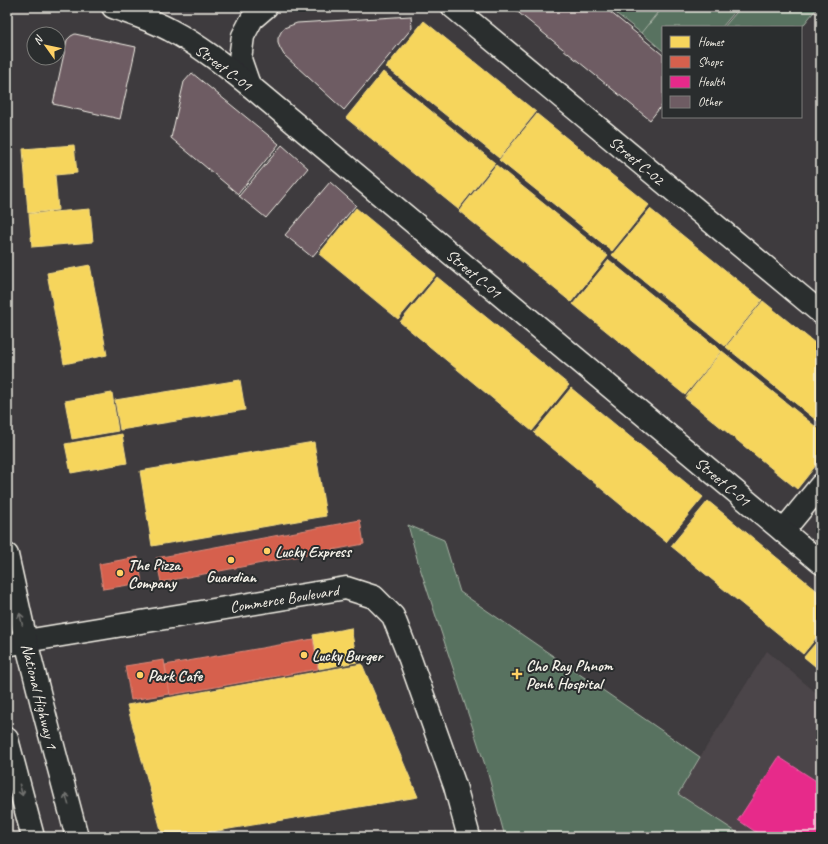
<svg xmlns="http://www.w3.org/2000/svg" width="828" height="844" font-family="Caveat,sans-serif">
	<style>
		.built { fill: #4c4549 }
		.green { fill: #587260; stroke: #a6b2a4 }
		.homes { fill: #f6d55c; stroke: #f5dd86 }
		.shops { fill: #d6604d; stroke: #df8c7c }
		.health { fill: #e7298a; stroke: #eb65a6 }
		.building { fill: #6e5c63; stroke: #f4f1e8 }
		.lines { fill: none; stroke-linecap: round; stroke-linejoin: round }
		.minor-casing { stroke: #f4f1e8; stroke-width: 25 }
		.tertiary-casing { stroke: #f4f1e8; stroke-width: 25 }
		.trunk-casing { stroke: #f4f1e8; stroke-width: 25 }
		.minor { stroke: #2a2d2e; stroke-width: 22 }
		.tertiary { stroke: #2a2d2e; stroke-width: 22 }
		.trunk { stroke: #2a2d2e; stroke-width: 22 }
		.oneway { stroke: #71726f }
		.poi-dot { fill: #ffd166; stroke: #2a2d2e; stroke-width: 1.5 }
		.labels { text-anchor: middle; stroke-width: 4; stroke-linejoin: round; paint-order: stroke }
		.street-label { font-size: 16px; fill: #f4f1e8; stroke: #2a2d2e }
		.poi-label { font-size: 16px; font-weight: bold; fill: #f4f1e8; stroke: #2a2d2e; text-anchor: start }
	</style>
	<rect width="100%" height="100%" fill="#3e3b3e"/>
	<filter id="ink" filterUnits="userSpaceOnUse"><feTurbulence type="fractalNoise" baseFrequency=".025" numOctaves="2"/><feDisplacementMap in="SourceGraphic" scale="8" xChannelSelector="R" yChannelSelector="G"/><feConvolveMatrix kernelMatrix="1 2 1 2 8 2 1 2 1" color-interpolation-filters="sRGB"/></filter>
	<g filter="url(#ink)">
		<polygon class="built" points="408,525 444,540 460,592 700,757 767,651 821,697 821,837 505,837 488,774 418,562"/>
		<g class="green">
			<polygon points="608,7 662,7 641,33"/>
			<polygon points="663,7 739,7 722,27 663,27 663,51 642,33"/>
			<polygon points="741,7 815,7 817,8 801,28 801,27 724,27"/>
			<polygon points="408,525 444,540 460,592 700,757 678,794 744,837 505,837 488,774 418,562"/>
		</g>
		<g class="homes">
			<polygon points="424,21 536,112 499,158 386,67"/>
			<polygon points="383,72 495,163 458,209 346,118"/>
			<polygon points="537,114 649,205 612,251 499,160"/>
			<polygon points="74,145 77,173 55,175 58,210 28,213 23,149"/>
			<polygon points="496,165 608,256 571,302 459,211"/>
			<polygon points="356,208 436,274 398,319 319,254"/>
			<polygon points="90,209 93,242 32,247 29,214"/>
			<polygon points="650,209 762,300 725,346 612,255"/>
			<polygon points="609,260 721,351 685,395 573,304"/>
			<polygon points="90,265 107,355 64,364 47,273"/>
			<polygon points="437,277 569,385 532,431 400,322"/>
			<polygon points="763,301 821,348 821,424 726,347"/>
			<polygon points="722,351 821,431 821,459 797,489 685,398"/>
			<polygon points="240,380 245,410 120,430 115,400"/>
			<polygon points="571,388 703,497 666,542 534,433"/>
			<polygon points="112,393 118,431 72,439 65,401"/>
			<polygon points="122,434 127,463 71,473 65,444"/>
			<polygon points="314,442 326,516 152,546 140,471"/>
			<polygon points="708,501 821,594 821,632 803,654 671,546"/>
			<polygon points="351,628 357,662 319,669 313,635"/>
			<polygon points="821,637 821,671 804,657"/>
			<polygon points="362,664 418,797 182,837 163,837 127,705"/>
		</g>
		<g class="shops">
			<polygon points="360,520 364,544 161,582 156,558"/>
			<polygon points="138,557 142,583 103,589 99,564"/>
			<polygon points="313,639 318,669 170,695 165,665"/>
			<polygon points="164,660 169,694 131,700 125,666"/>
		</g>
		<polygon class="health" points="779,757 821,784 821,837 763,837 738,820"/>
		<g class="building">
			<polygon points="516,7 604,7 663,55 663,104 650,120 514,9"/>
			<polygon points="411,16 412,28 344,110 284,55 280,48 278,43 278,38 281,32 284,28 297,23"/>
			<polygon points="75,34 136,47 120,119 53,104 67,40 71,36"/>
			<polygon points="192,73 279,144 238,194 171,138 184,82"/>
			<polygon points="282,145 308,168 266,218 239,196"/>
			<polygon points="330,182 356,205 312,257 285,235"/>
		</g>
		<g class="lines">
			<defs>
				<g id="minor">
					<polyline points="453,7 821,313"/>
					<polyline points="249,85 240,59 243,36 252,19 266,7"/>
					<polyline points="783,531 821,485"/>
					<polyline points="7,645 26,641 346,588 374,597 393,616 410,659 455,786 469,837"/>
				</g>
				<path id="tertiary" d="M113 7C132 14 152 20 170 30 199 45 224 65 249 85L821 563"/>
				<g id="trunk">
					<polyline points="7,555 26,641 43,708 77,837"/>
					<polyline points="7,739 33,837"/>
				</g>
			</defs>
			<use href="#minor" class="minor-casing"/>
			<use href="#tertiary" class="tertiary-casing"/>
			<use href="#trunk" class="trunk-casing"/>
			<use href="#minor" class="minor"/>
			<use href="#tertiary" class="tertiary"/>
			<use href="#trunk" class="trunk"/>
		</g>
		<defs><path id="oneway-shaft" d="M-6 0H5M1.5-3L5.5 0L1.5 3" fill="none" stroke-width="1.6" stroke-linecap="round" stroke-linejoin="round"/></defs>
		<g class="oneway">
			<use href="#oneway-shaft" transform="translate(21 619) rotate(-103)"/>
			<use href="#oneway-shaft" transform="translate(21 790) rotate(75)"/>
			<use href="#oneway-shaft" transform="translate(67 799) rotate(-105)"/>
		</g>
	</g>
	<g class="poi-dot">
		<circle cx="267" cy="551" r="4"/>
		<circle cx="231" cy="560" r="4"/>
		<circle cx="120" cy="573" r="4"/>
		<circle cx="304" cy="655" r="4"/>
		<path d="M515 668h4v4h4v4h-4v4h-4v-4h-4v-4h4z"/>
		<circle cx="140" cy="675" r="4"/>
	</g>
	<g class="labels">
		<g class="street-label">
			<text transform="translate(224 67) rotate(37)" y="6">Street C-01</text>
			<text transform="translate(637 160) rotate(40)" y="6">Street C-02</text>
			<text transform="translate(474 273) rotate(40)" y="6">Street C-01</text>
			<text transform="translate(723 481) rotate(40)" y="6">Street C-01</text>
			<text transform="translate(284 598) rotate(-9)" y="6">Commerce Boulevard</text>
			<text transform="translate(40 696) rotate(76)" y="6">National Highway 1</text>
		</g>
		<g class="poi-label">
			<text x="275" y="557">Lucky Express</text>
			<text x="128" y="570">The Pizza<tspan x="128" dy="18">Company</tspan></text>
			<text x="231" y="582" text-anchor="middle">Guardian</text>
			<text x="312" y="661">Lucky Burger</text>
			<text x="526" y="671">Cho Ray Phnom<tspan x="526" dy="18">Penh Hospital</tspan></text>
			<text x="148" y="681">Park Cafe</text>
		</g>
	</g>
	<rect width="828" height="844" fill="none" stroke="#2a2d2e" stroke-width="24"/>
	<rect x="12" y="12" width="804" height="820" fill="none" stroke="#f4f1e8" stroke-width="1.5" filter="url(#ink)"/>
	<rect x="662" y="26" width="140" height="92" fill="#2a2d2e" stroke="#7b7b78"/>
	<rect x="670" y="36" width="20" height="12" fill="#f6d55c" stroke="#7b7b78"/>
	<text x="698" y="46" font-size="12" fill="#f4f1e8">Homes</text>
	<rect x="670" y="56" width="20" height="12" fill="#d6604d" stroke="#7b7b78"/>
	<text x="698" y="66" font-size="12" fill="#f4f1e8">Shops</text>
	<rect x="670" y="76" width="20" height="12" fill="#e7298a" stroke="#7b7b78"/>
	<text x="698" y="86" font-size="12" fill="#f4f1e8">Health</text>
	<rect x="670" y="96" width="20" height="12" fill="#6e5c63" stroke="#7b7b78"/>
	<text x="698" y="106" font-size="12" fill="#f4f1e8">Other</text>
	<g transform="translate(46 46) rotate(303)"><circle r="19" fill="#2a2d2e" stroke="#7b7b78"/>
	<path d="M0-3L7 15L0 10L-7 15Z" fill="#ffd166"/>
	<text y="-6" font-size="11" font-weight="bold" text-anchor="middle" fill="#f4f1e8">N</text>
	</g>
</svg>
